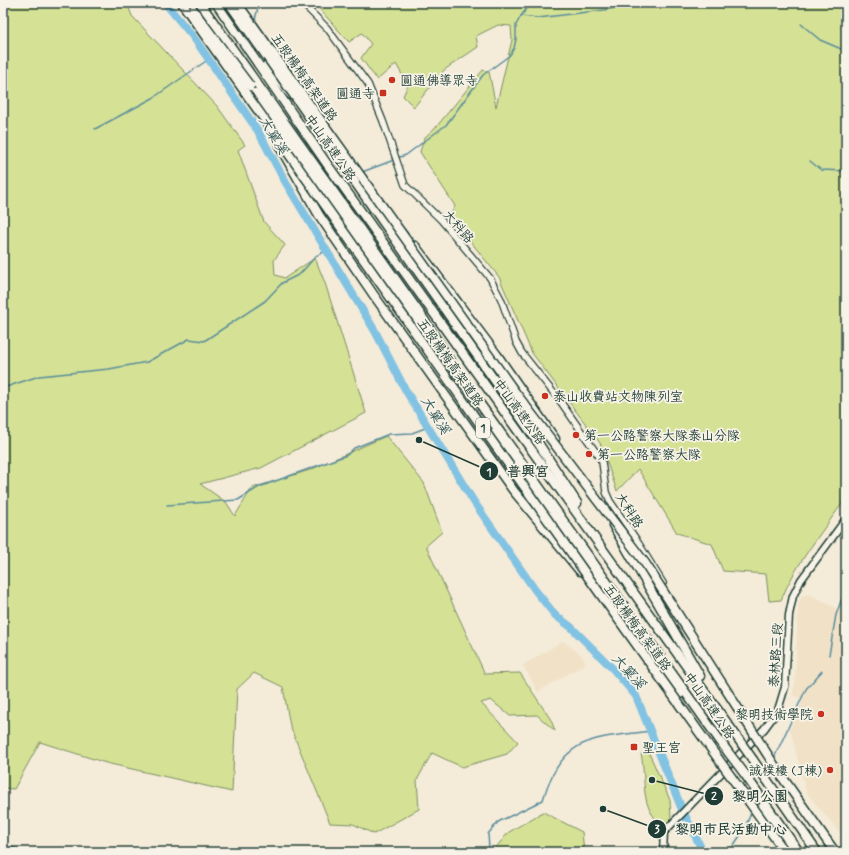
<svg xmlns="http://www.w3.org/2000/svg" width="849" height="855" font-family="Mynerve,'LXGW WenKai TC',sans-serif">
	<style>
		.built { fill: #f1e2c7 }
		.green { fill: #d5e194; stroke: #7a8f64 }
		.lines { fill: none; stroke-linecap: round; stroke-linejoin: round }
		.stream { stroke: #5a8d9d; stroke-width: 1.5 }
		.river { stroke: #82c3e3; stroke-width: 8 }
		.tertiary-casing { stroke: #1f3d34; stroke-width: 8 }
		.secondary-casing { stroke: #1f3d34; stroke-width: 9 }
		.motorway-casing { stroke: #1f3d34; stroke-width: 11 }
		.tertiary { stroke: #f7f3e8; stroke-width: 5.5 }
		.secondary { stroke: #f7f3e8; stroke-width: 6 }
		.motorway { stroke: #f7f3e8; stroke-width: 8 }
		.motorway-bridge-casing { stroke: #1f3d34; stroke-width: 11; stroke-linecap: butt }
		.motorway-bridge { stroke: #f7f3e8; stroke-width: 8 }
		.poi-dot { fill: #c8321e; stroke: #f7f3e8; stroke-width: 1.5 }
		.labels { text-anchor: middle; stroke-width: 3.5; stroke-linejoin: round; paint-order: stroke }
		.shield { fill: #f7f3e8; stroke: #60746a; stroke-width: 1 }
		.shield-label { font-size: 12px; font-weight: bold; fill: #1f3d34 }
		.street-label { font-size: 13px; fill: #1f3d34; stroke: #f7f3e8 }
		.poi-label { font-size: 13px; fill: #1f3d34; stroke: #f7f3e8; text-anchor: start }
		.water-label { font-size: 14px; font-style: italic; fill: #335857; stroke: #f7f3e8 }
		.leader { fill: none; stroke: #1f3d34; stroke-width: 1.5 }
		.callout-dot { fill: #1f3d34; stroke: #f7f3e8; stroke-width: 1.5 }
		.mark-label { font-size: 12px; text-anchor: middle; font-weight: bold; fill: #fff }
		.callout-label { font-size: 14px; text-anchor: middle; font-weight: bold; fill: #1f3d34; stroke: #f7f3e8; stroke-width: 3.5; stroke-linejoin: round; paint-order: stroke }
	</style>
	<rect width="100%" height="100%" fill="#f4ebd9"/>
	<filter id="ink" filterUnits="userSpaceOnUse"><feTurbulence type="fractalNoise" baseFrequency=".025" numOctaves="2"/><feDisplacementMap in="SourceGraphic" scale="8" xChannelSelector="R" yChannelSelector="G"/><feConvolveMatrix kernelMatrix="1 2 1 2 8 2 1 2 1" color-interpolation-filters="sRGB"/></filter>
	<g filter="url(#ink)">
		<g class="built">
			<polygon points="809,594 846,613 846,840 806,792 790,729 803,700 792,695 795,685 798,604 802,596"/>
			<polygon points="563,641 580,654 586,663 538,692 523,665"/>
		</g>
		<g class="green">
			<polygon points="3,3 127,3 132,16 217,106 245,145 238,150 264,222 285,245 274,260 275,275 285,278 315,258 325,283 366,413 261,468 200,484 226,502 235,516 252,488 310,470 386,436 424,483 442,532 426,546 485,674 520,673 551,720 555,731 537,715 510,716 491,700 481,703 518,742 507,754 462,767 432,753 417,780 419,809 374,834 353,824 330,823 290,726 283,687 254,673 237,689 232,792 106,763 40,742 14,789 3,788"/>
			<path d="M314 3H846V498C823 531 796 563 781 600L769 601 766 574 723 571 712 544 677 533 638 469 617 491 600 443 532 353 499 277 450 216 455 206 420 152 424 138 437 126 483 70 489 72 496 107 512 40 511 26 498 25 476 36 478 47 444 70 414 107 403 96 408 85 396 64 377 80 361 58 371 44 362 33 349 42Z"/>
			<path d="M648 751 670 800 671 819 664 826C638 809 647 779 641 754Z"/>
			<polygon points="543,812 582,832 584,852 492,852 509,832"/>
		</g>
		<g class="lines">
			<g class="stream">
				<polyline points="259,3 255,20 309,98"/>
				<polyline points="521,16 531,3"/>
				<polyline points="801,24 820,40 846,51"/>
				<polyline points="95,129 153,98 209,59"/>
				<polyline points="397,158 406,155 446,125 483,75 510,55 514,48 516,39 516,25 521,16 538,18 604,10 614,8 616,3"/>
				<polyline points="810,161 821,170 846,171"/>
				<polyline points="362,172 394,160"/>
				<polyline points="395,218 416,243"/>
				<polyline points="446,280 461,299"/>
				<polyline points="3,388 39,376 109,369 147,362 189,339 204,341 265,301 282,283 300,274 316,256 327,250"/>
				<polyline points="167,505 238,500 259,487 347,455 354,448 389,434 412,433 428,427"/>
				<polyline points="829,655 836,615 846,587"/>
				<polyline points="774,758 806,689 822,671"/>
				<polyline points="4,852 11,847 18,849 20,852"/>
				<path d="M478 852 489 849 488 834 498 822 543 800C561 736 594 738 651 731"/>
				<polyline points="729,852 744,830 751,813"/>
			</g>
			<polyline class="river" points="165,3 194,38 258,131 286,183 375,331 406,391 474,502 535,590 555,615 571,627 613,669 636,696 681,807 703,852"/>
			<defs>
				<polyline id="tertiary" points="302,3 327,28 368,84 383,121 405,185 441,220 490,278 501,299 516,342 522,353 560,401 598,455 602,462 606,492 610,501 636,539 663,583"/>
				<polyline id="secondary" points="663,852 664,832 764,729 778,710 785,687 789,615 793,596 801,580 846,519"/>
				<g id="motorway">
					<polyline points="200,3 421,315 453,366 728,752"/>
					<polyline points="216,3 327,164 737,737"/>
					<polyline points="266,66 291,95"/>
					<polyline points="244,80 256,103"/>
					<polyline points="255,93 417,319"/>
					<polyline points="280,147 319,215 373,294 513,490 580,571"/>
					<polyline points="355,182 533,435 577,503"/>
					<polyline points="415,246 497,355 555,439"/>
					<polyline points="414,315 429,338"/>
					<polyline points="494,433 624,616"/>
					<polyline points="613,525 700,676"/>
					<polyline points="617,612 649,650"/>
					<polyline points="646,646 680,694"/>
					<polyline points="753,760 817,852"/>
					<polyline points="744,773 799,852"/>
					<polyline points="761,808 791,852"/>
				</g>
			</defs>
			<use href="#tertiary" class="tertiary-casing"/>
			<use href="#secondary" class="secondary-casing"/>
			<use href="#motorway" class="motorway-casing"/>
			<use href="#tertiary" class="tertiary"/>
			<use href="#secondary" class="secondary"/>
			<use href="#motorway" class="motorway"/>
			<defs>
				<g id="motorway-bridge">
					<polyline points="182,3 591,581 785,852"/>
					<polyline points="229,3 355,182"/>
					<polyline points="237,3 515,392 645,563 778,771 835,852"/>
					<polyline points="193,10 250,86"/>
					<polyline points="737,737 753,760"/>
					<polyline points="728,752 744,773"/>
				</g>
			</defs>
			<use href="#motorway-bridge" class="motorway-bridge-casing"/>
			<use href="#motorway-bridge" class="motorway-bridge"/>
		</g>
	</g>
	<g class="poi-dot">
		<circle cx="392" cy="80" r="4"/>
		<rect x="379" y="89" width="8" height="8" rx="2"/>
		<circle cx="545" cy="396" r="4"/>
		<circle cx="576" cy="435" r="4"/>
		<circle cx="589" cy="454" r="4"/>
		<circle cx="821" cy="714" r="4"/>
		<rect x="630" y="743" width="8" height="8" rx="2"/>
		<circle cx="830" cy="770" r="4"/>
	</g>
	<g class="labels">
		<rect class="shield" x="476" y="418" width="14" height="20" rx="3"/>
		<g class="shield-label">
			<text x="483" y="432">1</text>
		</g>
		<g class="street-label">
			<text transform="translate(305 77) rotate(55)" y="5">五股楊梅高架道路</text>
			<text transform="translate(331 147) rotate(55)" y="5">中山高速公路</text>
			<text transform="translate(459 226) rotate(49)" y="5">大科路</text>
			<text transform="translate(451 362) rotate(55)" y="5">五股楊梅高架道路</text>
			<text transform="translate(520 411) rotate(54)" y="5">中山高速公路</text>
			<text transform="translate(630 510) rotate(57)" y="5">大科路</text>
			<text transform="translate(638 627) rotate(54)" y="5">五股楊梅高架道路</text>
			<text transform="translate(775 655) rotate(-86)" y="5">泰林路三段</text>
			<text transform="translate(710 705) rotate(55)" y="5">中山高速公路</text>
		</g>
		<g class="poi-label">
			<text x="400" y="85">圓通佛導眾寺</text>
			<text x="375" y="98" text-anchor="end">圓通寺</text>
			<text x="553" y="401">泰山收費站文物陳列室</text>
			<text x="584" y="440">第一公路警察大隊泰山分隊</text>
			<text x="597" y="459">第一公路警察大隊</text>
			<text x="813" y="719" text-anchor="end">黎明技術學院</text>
			<text x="642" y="752">聖王宮</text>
			<text x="822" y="775" text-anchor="end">誠樸樓 (J棟)</text>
		</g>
		<g class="water-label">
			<text transform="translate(274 135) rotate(58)" y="5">大窠溪</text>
			<text transform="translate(436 415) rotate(58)" y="5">大窠溪</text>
			<text transform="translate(629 671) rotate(48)" y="5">大窠溪</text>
		</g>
	</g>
	<path class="leader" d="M419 440L489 471M652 780L714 796M603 809L657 829"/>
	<g class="callout-dot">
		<circle cx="419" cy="440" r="4"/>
		<circle cx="652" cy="780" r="4"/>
		<circle cx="603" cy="809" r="4"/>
		<circle cx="489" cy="471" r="10"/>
		<circle cx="714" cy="796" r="10"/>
		<circle cx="657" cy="829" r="10"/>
	</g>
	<g class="mark-label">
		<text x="489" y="476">1</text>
		<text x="714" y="800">2</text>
		<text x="657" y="833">3</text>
	</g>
	<g class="callout-label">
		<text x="528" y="476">普興宮</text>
		<text x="760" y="801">黎明公園</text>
		<text x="731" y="834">黎明市民活動中心</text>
	</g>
	<rect width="849" height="855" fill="none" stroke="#f7f3e8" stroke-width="16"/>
	<rect x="8" y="8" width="833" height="839" fill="none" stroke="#1f3d34" stroke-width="1.5" filter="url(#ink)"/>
</svg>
